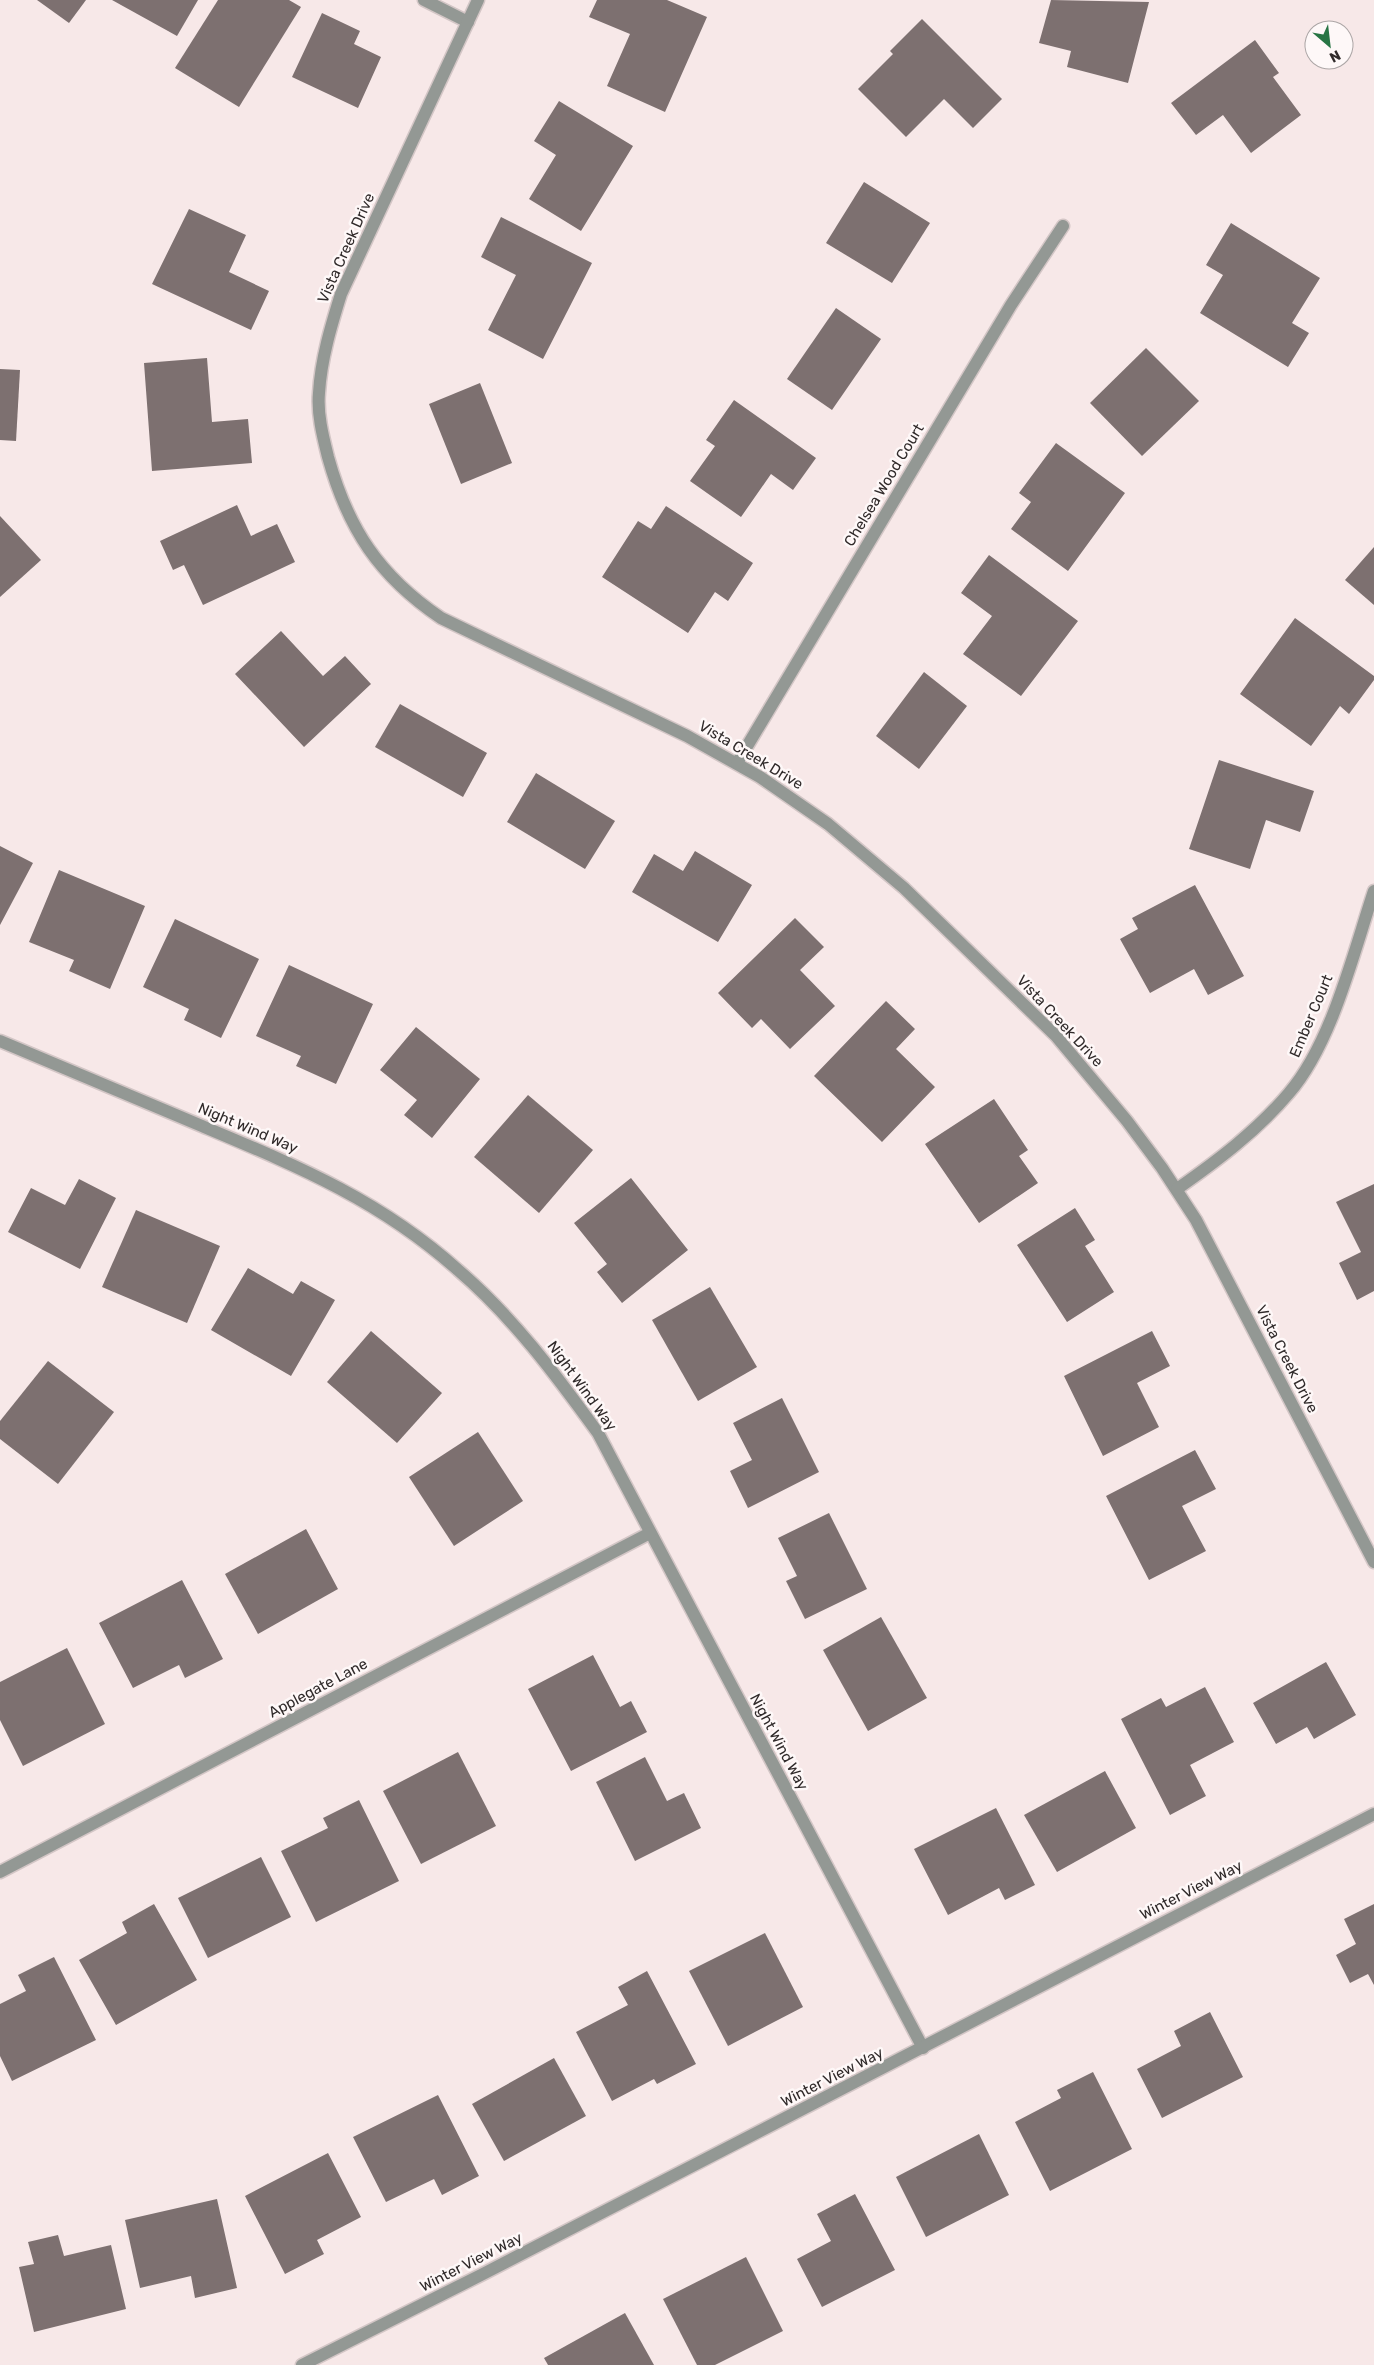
<svg xmlns="http://www.w3.org/2000/svg" width="1374" height="2365" font-family="Rubik,sans-serif">
	<style>
		.building { fill: #7d7070 }
		.lines { fill: none; stroke-linecap: round; stroke-linejoin: round }
		.street-casing { stroke: #d3c6c6; stroke-width: 15 }
		.street { stroke: #939894; stroke-width: 12 }
		.labels { text-anchor: middle; stroke-width: 5; stroke-linejoin: round; paint-order: stroke }
		.street-label { font-size: 15px; fill: #302a2a; stroke: #fef8f8 }
	</style>
	<rect width="100%" height="100%" fill="#f7e8e8"/>
	<g class="building">
		<polygon points="37,0 86,0 69,23"/>
		<polygon points="112,0 198,0 177,36"/>
		<polygon points="218,0 289,0 301,7 239,107 175,68"/>
		<polygon points="597,0 667,0 707,17 665,112 607,86 630,34 589,17"/>
		<polygon points="1051,0 1149,2 1128,83 1067,67 1071,51 1039,43"/>
		<polygon points="322,13 360,31 354,44 381,57 358,108 292,77"/>
		<polygon points="922,19 1002,99 973,128 944,99 906,137 858,89 893,54 890,51"/>
		<polygon points="1255,40 1279,73 1273,77 1301,115 1251,153 1223,115 1196,135 1171,103"/>
		<polygon points="559,101 633,146 581,231 529,199 556,155 534,141"/>
		<polygon points="864,182 930,223 892,283 826,243"/>
		<polygon points="189,209 246,235 229,272 269,291 251,330 152,284"/>
		<polygon points="501,217 592,263 543,359 488,330 516,275 481,257"/>
		<polygon points="1231,223 1320,278 1292,323 1309,333 1288,367 1200,313 1223,275 1206,265"/>
		<polygon points="836,308 881,339 832,410 787,379"/>
		<polygon points="1146,348 1199,401 1142,456 1090,403"/>
		<polygon points="207,358 212,422 248,419 252,463 152,471 144,363"/>
		<polygon points="0,369 20,370 16,441 0,440"/>
		<polygon points="480,383 512,463 461,484 429,404"/>
		<polygon points="734,400 816,458 793,490 771,474 741,517 690,481 715,446 706,440"/>
		<polygon points="1056,443 1125,493 1068,571 1011,529 1031,502 1019,493"/>
		<polygon points="237,505 251,536 277,524 295,562 203,605 184,565 173,570 160,541"/>
		<polygon points="666,506 753,563 728,601 715,592 688,633 602,577 638,521 651,529"/>
		<polygon points="0,516 41,560 0,597"/>
		<polygon points="1374,547 1374,605 1345,580"/>
		<polygon points="989,555 1078,621 1021,696 963,654 992,616 961,593"/>
		<polygon points="1295,618 1374,676 1374,680 1349,714 1340,706 1311,746 1240,694"/>
		<polygon points="281,631 323,676 345,656 371,684 304,747 235,674"/>
		<polygon points="924,672 967,706 919,769 876,736"/>
		<polygon points="400,704 487,753 463,797 375,747"/>
		<polygon points="1219,760 1314,791 1300,832 1266,820 1250,869 1189,849"/>
		<polygon points="536,773 615,821 585,869 507,822"/>
		<polygon points="0,846 33,863 0,925"/>
		<polygon points="695,851 752,885 718,942 632,892 654,854 683,871"/>
		<polygon points="59,870 145,906 110,989 69,971 74,960 29,942"/>
		<polygon points="1195,885 1244,976 1208,995 1194,969 1150,993 1120,939 1138,929 1132,918"/>
		<polygon points="795,918 824,947 800,970 835,1006 790,1049 761,1019 752,1028 718,993"/>
		<polygon points="175,919 259,959 221,1038 184,1020 189,1009 143,987"/>
		<polygon points="289,965 373,1004 336,1084 296,1066 301,1056 256,1036"/>
		<polygon points="886,1001 915,1029 896,1049 935,1087 882,1142 814,1076"/>
		<polygon points="416,1027 480,1079 432,1138 404,1115 417,1100 380,1070"/>
		<polygon points="528,1095 593,1150 539,1213 474,1157"/>
		<polygon points="994,1099 1028,1150 1019,1156 1038,1183 979,1223 925,1144"/>
		<polygon points="631,1178 688,1250 622,1303 597,1272 607,1264 574,1223"/>
		<polygon points="79,1179 116,1198 80,1269 8,1232 31,1188 65,1205"/>
		<polygon points="1374,1184 1374,1291 1357,1300 1339,1263 1361,1252 1336,1202"/>
		<polygon points="1075,1208 1095,1240 1085,1246 1114,1292 1067,1322 1017,1245"/>
		<polygon points="136,1210 220,1246 187,1323 102,1287"/>
		<polygon points="248,1268 293,1294 301,1281 335,1300 291,1376 211,1330"/>
		<polygon points="710,1287 757,1367 698,1401 652,1320"/>
		<polygon points="371,1331 442,1393 397,1443 327,1382"/>
		<polygon points="1152,1331 1170,1366 1137,1383 1159,1427 1103,1456 1064,1376"/>
		<polygon points="48,1361 114,1412 58,1484 0,1439 0,1421"/>
		<polygon points="782,1398 819,1472 748,1508 730,1471 752,1460 733,1423"/>
		<polygon points="478,1432 523,1501 454,1546 409,1477"/>
		<polygon points="1195,1450 1216,1489 1182,1506 1206,1551 1149,1580 1106,1496"/>
		<polygon points="829,1513 867,1589 805,1619 786,1581 797,1576 778,1538"/>
		<polygon points="306,1529 338,1589 258,1634 225,1574"/>
		<polygon points="182,1580 223,1659 185,1678 179,1665 133,1688 99,1623"/>
		<polygon points="881,1617 927,1698 868,1731 823,1650"/>
		<polygon points="67,1648 105,1724 23,1766 0,1720 0,1682"/>
		<polygon points="593,1655 620,1707 631,1701 647,1732 571,1771 528,1689"/>
		<polygon points="1326,1662 1356,1715 1314,1739 1307,1727 1276,1744 1253,1703"/>
		<polygon points="1205,1687 1234,1742 1190,1765 1206,1796 1170,1815 1121,1719 1161,1698 1166,1707"/>
		<polygon points="458,1752 496,1826 421,1864 383,1791"/>
		<polygon points="645,1757 667,1801 684,1793 701,1828 635,1861 596,1782"/>
		<polygon points="1105,1771 1136,1828 1057,1872 1024,1815"/>
		<polygon points="359,1800 399,1881 316,1922 281,1851 328,1828 323,1818"/>
		<polygon points="996,1808 1035,1885 1005,1900 999,1888 948,1915 914,1849"/>
		<polygon points="261,1857 291,1917 208,1958 178,1898"/>
		<polygon points="154,1904 197,1980 116,2025 79,1960 127,1933 122,1922"/>
		<polygon points="1374,1904 1374,1985 1368,1974 1350,1983 1336,1955 1356,1944 1344,1919"/>
		<polygon points="765,1933 803,2007 728,2046 689,1971"/>
		<polygon points="54,1957 96,2040 12,2081 0,2056 0,2004 26,1991 18,1975"/>
		<polygon points="647,1971 696,2064 657,2084 654,2079 612,2101 576,2032 628,2005 618,1987"/>
		<polygon points="1210,2012 1243,2077 1162,2118 1137,2069 1181,2046 1174,2031"/>
		<polygon points="554,2058 586,2116 504,2161 472,2104"/>
		<polygon points="1093,2072 1132,2149 1050,2191 1015,2122 1061,2098 1057,2090"/>
		<polygon points="438,2095 479,2176 442,2195 434,2179 386,2202 353,2137"/>
		<polygon points="979,2134 1009,2195 926,2237 896,2177"/>
		<polygon points="328,2153 361,2217 317,2240 324,2254 285,2274 245,2196"/>
		<polygon points="855,2194 895,2270 822,2307 797,2259 831,2241 817,2214"/>
		<polygon points="217,2199 237,2288 195,2298 191,2276 140,2288 125,2220"/>
		<polygon points="58,2235 64,2256 111,2245 126,2309 34,2332 19,2267 34,2264 28,2242"/>
		<polygon points="746,2257 783,2331 715,2365 697,2365 663,2299"/>
		<polygon points="625,2313 654,2365 548,2365 544,2358"/>
	</g>
	<g class="lines">
		<defs>
			<g id="street">
				<polyline points="424,0 468,22"/>
				<path d="M478 0 341 294C331 326 321 359 319 393 317 414 323 437 328 457 348 529 379 576 441 618L687 736 760 777 828 824 904 888 1056 1036 1127 1121 1162 1168 1196 1220 1374 1562"/>
				<polyline points="737,763 1011,305 1063,226"/>
				<path d="M0 1041C67 1069 135 1098 202 1126 297 1166 380 1200 458 1270 513 1317 556 1375 598 1433L923 2048"/>
				<path d="M1177 1189C1217 1161 1257 1131 1289 1093 1332 1043 1353 954 1374 891"/>
				<polyline points="0,1872 650,1533"/>
				<polyline points="302,2365 481,2275 1374,1814"/>
			</g>
		</defs>
		<use href="#street" class="street-casing"/>
		<use href="#street" class="street"/>
	</g>
	<g class="labels">
		<g class="street-label">
			<text transform="translate(346 248) rotate(-66)" y="5">Vista Creek Drive</text>
			<text transform="translate(884 485) rotate(-59)" y="5">Chelsea Wood Court</text>
			<text transform="translate(751 755) rotate(31)" y="5">Vista Creek Drive</text>
			<text transform="translate(1311 1016) rotate(-67)" y="5">Ember Court</text>
			<text transform="translate(1060 1021) rotate(47)" y="5">Vista Creek Drive</text>
			<text transform="translate(248 1128) rotate(23)" y="5">Night Wind Way</text>
			<text transform="translate(1287 1359) rotate(63)" y="5">Vista Creek Drive</text>
			<text transform="translate(582 1386) rotate(54)" y="5">Night Wind Way</text>
			<text transform="translate(318 1688) rotate(-28)" y="5">Applegate Lane</text>
			<text transform="translate(779 1742) rotate(62)" y="5">Night Wind Way</text>
			<text transform="translate(1191 1890) rotate(-27)" y="5">Winter View Way</text>
			<text transform="translate(832 2077) rotate(-27)" y="5">Winter View Way</text>
			<text transform="translate(471 2262) rotate(-27)" y="5">Winter View Way</text>
		</g>
	</g>
	<g transform="translate(1329 45) rotate(152)"><circle r="24" fill="#fef8f8" stroke="#aca6a6"/>
	<path d="M0-4L9 19L0 12L-9 19Z" fill="#287544"/>
	<text y="-8" font-size="14" font-weight="bold" text-anchor="middle" fill="#302a2a">N</text>
	</g>
</svg>
